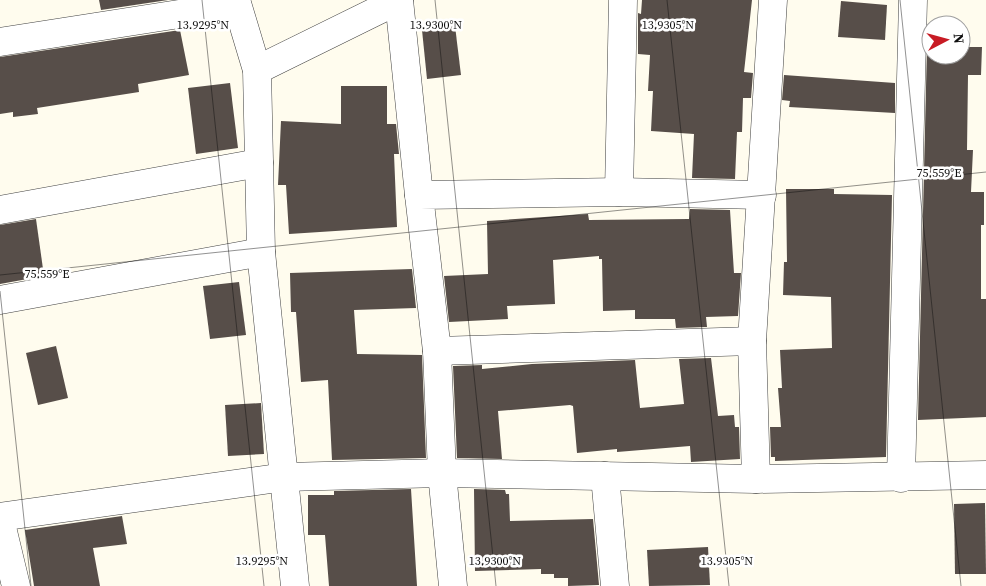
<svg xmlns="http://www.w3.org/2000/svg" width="986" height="586" font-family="'Source Serif 4',serif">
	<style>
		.building { fill: #574e49 }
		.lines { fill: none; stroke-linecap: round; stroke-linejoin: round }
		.minor-casing { stroke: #414141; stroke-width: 29 }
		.minor { stroke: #fff; stroke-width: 28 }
		.ticks { fill: none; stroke: #0e0e0e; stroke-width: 1; stroke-opacity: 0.45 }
		.ticks-label { font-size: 12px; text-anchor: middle; fill: #0e0e0e; stroke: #fff; stroke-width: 5; stroke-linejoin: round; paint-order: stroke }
	</style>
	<rect width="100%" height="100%" fill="#fffcee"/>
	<g class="building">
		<polygon points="99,0 168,0 101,10"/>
		<polygon points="642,0 752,0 744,72 753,73 751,98 743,98 742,132 737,132 735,179 692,178 694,134 651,131 653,91 648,91 650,55 638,54 638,13 641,14"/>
		<polygon points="841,1 887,5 885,40 838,37"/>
		<polygon points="455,26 461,75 427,79 422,30"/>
		<polygon points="180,30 189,75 138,84 139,92 37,108 38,114 13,117 13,112 0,114 0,57"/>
		<polygon points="927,46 931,46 931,55 961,55 961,47 982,47 981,75 968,75 967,150 973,150 971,192 984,192 984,225 981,225 981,299 986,299 986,417 918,420"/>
		<polygon points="784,75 895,83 895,113 789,107 790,101 782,100"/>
		<polygon points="230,83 238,148 196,154 188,88"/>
		<polygon points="341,86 387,86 387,124 396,124 399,154 394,154 397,227 289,234 286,185 278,185 281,121 341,124"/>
		<polygon points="786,189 834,189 834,194 892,195 886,457 775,461 775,457 771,457 770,427 781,427 778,388 782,388 780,350 832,348 831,297 783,295 784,262 787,262"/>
		<polygon points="690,209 730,210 734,273 741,273 738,316 706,317 707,327 676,328 675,319 635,319 635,310 603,311 602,259 599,259 599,256 553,260 555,304 507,306 508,319 449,322 444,276 488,274 487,221 588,214 589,220 689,219"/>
		<polygon points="36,219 44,276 0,284 0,225"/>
		<polygon points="412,269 416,308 354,310 357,354 422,355 426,458 332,460 328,380 301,382 296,312 291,312 290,273"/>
		<polygon points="239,282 246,335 210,339 203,286"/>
		<polygon points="56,346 68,398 38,405 26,353"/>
		<polygon points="711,358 718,416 734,415 735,427 739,427 740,459 691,462 690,446 617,452 617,449 577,453 573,406 570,405 498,411 502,459 457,458 453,366 482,365 482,369 532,364 635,360 640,408 684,404 679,359"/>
		<polygon points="261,403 264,454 228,456 225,405"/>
		<polygon points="411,489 417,586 329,586 325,535 308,535 308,495 334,495 334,491"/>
		<polygon points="474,489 505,490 506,494 509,494 510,521 593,519 599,585 568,586 568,578 554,578 554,574 541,574 541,569 475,571"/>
		<polygon points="985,503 986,574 955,574 954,504"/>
		<polygon points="122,516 127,544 93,548 100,586 34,586 25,530"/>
		<polygon points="708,547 710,585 649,586 647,550"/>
	</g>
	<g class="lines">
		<defs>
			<g id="minor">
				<polyline points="236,0 257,70 261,252 295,586"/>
				<polyline points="399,0 419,195"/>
				<polyline points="0,42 237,5"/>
				<polyline points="257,70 399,0"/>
				<polyline points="619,192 623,0"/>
				<polyline points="0,210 259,163"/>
				<polyline points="0,300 261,252"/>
				<polyline points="437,351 752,341"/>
				<polyline points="605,476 615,586"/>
				<polyline points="901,478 913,0"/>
				<polyline points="756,479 752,341 773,0"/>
				<polyline points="0,517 285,477 442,473 756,479 986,475"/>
				<polyline points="0,519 16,586"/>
				<polyline points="453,586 442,473 437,351 419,195 619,192 762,195"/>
			</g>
		</defs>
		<use href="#minor" class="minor-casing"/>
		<use href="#minor" class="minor"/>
	</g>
	<path class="ticks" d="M202 0 264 586M435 0 496 586M667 0 729 586M900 0 961 586M0 275 986 172M0 291 31 586"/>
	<g class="ticks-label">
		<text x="203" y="29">13.9295°N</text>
		<text x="436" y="29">13.9300°N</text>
		<text x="668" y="29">13.9305°N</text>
		<text x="939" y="177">75.559°E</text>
		<text x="47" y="278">75.559°E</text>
		<text x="262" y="565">13.9295°N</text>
		<text x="495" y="565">13.9300°N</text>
		<text x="727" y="565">13.9305°N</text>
	</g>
	<g transform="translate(946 40) rotate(84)"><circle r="24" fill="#ffffff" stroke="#9f9f9f"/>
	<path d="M0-4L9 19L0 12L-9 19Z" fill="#c81b24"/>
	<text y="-8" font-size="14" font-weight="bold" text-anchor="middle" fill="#0e0e0e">N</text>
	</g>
</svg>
